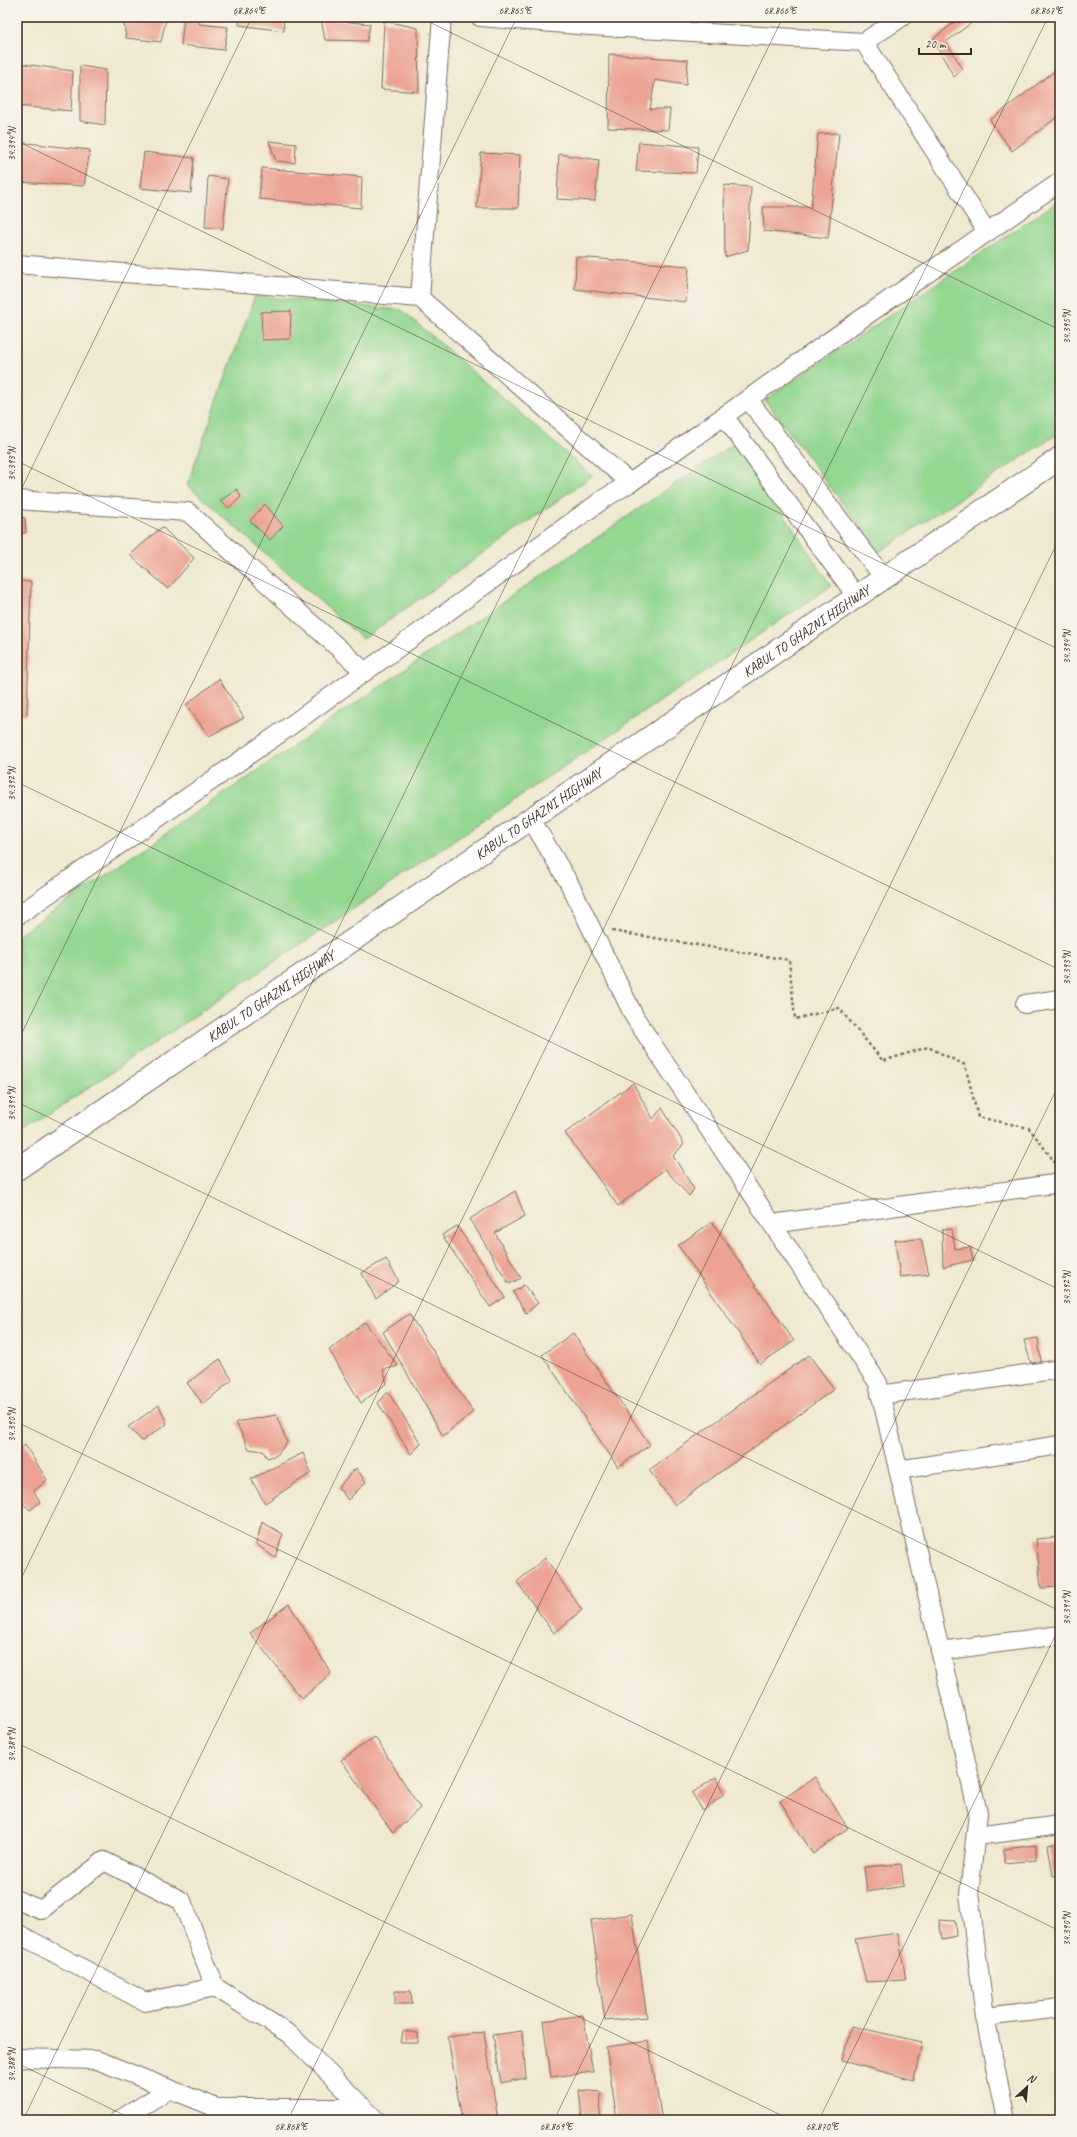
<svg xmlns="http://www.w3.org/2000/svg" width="1077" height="2137" font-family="Caveat,sans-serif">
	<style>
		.green { fill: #93d790; stroke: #678057 }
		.building { fill: #eca393 }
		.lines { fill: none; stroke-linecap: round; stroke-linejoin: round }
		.minor-casing { stroke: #7a6d5d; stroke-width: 20 }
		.trunk-casing { stroke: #7a6d5d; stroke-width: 24 }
		.path { stroke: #7a6d5d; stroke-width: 2.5; stroke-dasharray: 3 3; stroke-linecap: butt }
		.minor { stroke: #fff; stroke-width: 18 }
		.trunk { stroke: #fff; stroke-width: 22 }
		.ticks { fill: none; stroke: #3b2a1e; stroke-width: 1; stroke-opacity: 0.45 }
		.labels { text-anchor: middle; stroke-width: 3.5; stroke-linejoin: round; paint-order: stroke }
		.street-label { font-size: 14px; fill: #3b2a1e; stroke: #f7f3e8 }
		.neatline { fill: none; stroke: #3b2a1e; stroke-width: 1.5 }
		.ticks-label { font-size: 10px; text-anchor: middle; fill: #3b2a1e }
	</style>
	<rect width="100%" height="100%" fill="#f7f3e8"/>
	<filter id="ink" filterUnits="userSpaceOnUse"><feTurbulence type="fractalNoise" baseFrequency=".025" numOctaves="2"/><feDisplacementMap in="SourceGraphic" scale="8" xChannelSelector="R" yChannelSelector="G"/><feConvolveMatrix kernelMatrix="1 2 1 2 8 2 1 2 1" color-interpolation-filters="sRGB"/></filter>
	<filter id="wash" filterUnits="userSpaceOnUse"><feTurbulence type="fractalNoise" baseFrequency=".012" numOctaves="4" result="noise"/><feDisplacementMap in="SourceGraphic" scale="16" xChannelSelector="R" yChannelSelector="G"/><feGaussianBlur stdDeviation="0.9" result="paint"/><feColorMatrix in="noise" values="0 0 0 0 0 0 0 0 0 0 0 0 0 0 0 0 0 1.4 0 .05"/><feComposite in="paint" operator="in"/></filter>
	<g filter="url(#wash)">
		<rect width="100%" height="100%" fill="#efe9d1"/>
		<g class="green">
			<polygon points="1060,200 1060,432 879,552 765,400"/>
			<polygon points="255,296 402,310 592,476 363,639 187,485"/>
			<polygon points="736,442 831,586 17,1136 17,936"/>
		</g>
		<g id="blocks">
			<g class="building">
				<polygon points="123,17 159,17 166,19 161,42 126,38"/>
				<polygon points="184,17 198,17 199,24 228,27 224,50 181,45"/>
				<polygon points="240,17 283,17 284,31 239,25"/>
				<polygon points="961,17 979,17 946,42 963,69 954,77 933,39"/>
				<polygon points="321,19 370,24 367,41 325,40"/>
				<polygon points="384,21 418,28 419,92 381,89"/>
				<polygon points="609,54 688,60 686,85 655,80 650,109 670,109 668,130 608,128"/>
				<polygon points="17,63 73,71 71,111 17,106"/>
				<polygon points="80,66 106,70 105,125 80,121"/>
				<polygon points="1060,67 1060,115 1012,151 990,120"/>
				<polygon points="839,133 828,238 764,231 763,207 811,207 818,134"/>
				<polygon points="269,141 296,144 295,163 276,161"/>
				<polygon points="17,142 90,150 84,186 17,182"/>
				<polygon points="639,142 698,147 696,173 636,171"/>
				<polygon points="144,152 194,158 191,193 140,188"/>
				<polygon points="481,153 520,155 518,208 477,208"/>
				<polygon points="559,154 599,160 595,201 557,199"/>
				<polygon points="262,168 362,177 361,208 259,199"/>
				<polygon points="208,176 228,179 223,229 205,227"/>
				<polygon points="724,185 751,187 748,250 725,257"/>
				<polygon points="576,257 689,266 686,302 575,289"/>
				<polygon points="291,311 290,339 262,340 261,312"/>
				<polygon points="237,489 241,497 229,508 220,501"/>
				<polygon points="265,504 283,526 270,540 250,521"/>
				<polygon points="17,517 25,518 26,533 17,532"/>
				<polygon points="162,527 194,558 168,589 130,555"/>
				<polygon points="17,581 31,582 27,715 17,714"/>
				<polygon points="219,679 244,718 209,736 186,705"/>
				<polygon points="633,1083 653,1119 662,1108 684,1144 673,1156 694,1189 689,1196 665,1169 618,1206 565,1133"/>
				<polygon points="515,1191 525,1216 495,1233 521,1278 509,1284 470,1219"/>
				<polygon points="712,1222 794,1341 760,1364 678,1245"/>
				<polygon points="457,1226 505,1297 490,1307 442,1235"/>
				<polygon points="952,1229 955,1249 970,1247 973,1260 943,1267 942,1230"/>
				<polygon points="921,1239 929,1274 900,1277 895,1240"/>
				<polygon points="386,1259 399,1281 376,1299 362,1273"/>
				<polygon points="524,1285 538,1303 526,1313 513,1292"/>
				<polygon points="409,1314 473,1412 443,1436 383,1332"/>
				<polygon points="365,1322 398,1366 383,1370 387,1383 361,1403 329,1350"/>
				<polygon points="573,1333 650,1445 618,1467 542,1355"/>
				<polygon points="1038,1338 1041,1362 1031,1363 1024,1340"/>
				<polygon points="809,1355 834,1389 675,1505 649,1470"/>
				<polygon points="220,1359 232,1380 203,1404 187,1383"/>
				<polygon points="388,1392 421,1444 411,1454 378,1403"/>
				<polygon points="159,1405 167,1424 142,1441 128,1427"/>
				<polygon points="276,1415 287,1442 277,1455 267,1458 263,1451 249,1449 236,1422"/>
				<polygon points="25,1445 47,1480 34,1491 40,1502 30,1510 19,1500 17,1502 17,1451"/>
				<polygon points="303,1453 311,1473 265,1503 251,1479"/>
				<polygon points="356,1468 366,1482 348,1500 338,1487"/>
				<polygon points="262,1522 283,1534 275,1558 256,1544"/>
				<polygon points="1060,1537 1060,1587 1041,1588 1036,1539"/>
				<polygon points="545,1558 582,1610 554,1633 517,1582"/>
				<polygon points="289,1604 331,1673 302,1699 250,1633"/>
				<polygon points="375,1737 420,1808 393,1833 341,1760"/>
				<polygon points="716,1777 724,1794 703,1811 692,1793"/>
				<polygon points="815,1777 848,1828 813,1854 780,1801"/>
				<polygon points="1060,1843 1060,1875 1053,1876 1048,1845"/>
				<polygon points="1036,1845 1036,1860 1004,1863 1004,1849"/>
				<polygon points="901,1864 904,1886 867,1892 864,1867"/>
				<polygon points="632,1914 647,2017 605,2021 591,1920"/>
				<polygon points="939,1920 955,1921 956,1936 942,1939"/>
				<polygon points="898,1933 906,1980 866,1982 855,1939"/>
				<polygon points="395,1991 411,1991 412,2004 395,2004"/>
				<polygon points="583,2015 593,2072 551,2077 543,2021"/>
				<polygon points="851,2026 922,2042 914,2080 842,2061"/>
				<polygon points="403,2031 418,2033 418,2043 401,2043"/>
				<polygon points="522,2031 526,2078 501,2083 493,2035"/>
				<polygon points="484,2032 498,2120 462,2120 448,2037"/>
				<polygon points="648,2041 662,2120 617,2120 606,2047"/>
				<polygon points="579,2090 601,2092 600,2118 582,2119"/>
			</g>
		</g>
	</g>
	<g filter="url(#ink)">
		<use href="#blocks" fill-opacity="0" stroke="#7a6d5d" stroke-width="1"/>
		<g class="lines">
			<defs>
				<g id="minor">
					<polyline points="480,17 590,26 864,42 987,232"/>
					<polyline points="864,42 902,17"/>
					<polyline points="17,264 420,298 630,483"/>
					<polyline points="420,298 442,17"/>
					<polyline points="748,399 884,578"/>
					<polyline points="724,416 857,597"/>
					<polyline points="17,500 188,512 365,672"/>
					<polyline points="531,819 569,883 635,1018 878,1383 978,1813 969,1894 985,2017 1006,2120"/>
					<polyline points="17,916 283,731 605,498 630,483 835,337 1060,182"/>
					<polyline points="1025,1004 1060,999"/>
					<polyline points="772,1224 1060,1183"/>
					<polyline points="880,1395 1060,1369"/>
					<polyline points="898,1470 1060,1445"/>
					<polyline points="940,1651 1060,1635"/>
					<polyline points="976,1836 1060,1825"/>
					<polyline points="17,1900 41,1910 104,1861 182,1901 215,1987"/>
					<polyline points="17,1933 145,2002 215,1987 289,2034 376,2120"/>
					<polyline points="985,2017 1060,2008"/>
					<polyline points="17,2058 97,2060 217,2108 364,2108"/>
					<polyline points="119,2120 170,2089"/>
				</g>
				<g id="trunk">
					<path id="s1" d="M17 1169 1060 458"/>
				</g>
			</defs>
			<use href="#minor" class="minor-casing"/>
			<use href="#trunk" class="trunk-casing"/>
			<polyline class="path" points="612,931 789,960 795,1019 839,1008 883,1061 928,1047 965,1065 978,1117 1029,1128 1057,1165"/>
			<use href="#minor" class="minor"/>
			<use href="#trunk" class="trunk"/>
		</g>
	</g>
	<path class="ticks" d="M419 17 1060 330M17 141 1060 650M17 461 1060 970M17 498 252 17M17 782 1060 1290M17 1043 517 17M17 1102 1060 1611M17 1422 1060 1931M17 1587 783 17M17 1743 791 2120M17 2063 134 2120M23 2120 1048 17M288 2120 1060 537M554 2120 1060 1082M819 2120 1060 1626"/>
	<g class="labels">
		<g class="street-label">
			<text dy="5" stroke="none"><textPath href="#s1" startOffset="955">KABUL TO GHAZNI HIGHWAY</textPath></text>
			<text dy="5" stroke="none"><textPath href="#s1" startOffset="631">KABUL TO GHAZNI HIGHWAY</textPath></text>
			<text dy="5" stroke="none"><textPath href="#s1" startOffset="307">KABUL TO GHAZNI HIGHWAY</textPath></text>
		</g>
	</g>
	<rect width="1077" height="2137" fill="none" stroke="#f7f3e8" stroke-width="44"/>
	<g transform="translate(1027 2087) rotate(26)" stroke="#f7f3e8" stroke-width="3" paint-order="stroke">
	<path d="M0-3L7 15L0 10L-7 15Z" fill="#3b2a1e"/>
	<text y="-6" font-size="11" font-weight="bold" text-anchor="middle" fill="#3b2a1e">N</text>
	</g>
	<path d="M919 48v6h52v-6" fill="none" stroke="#3b2a1e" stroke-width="2"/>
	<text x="925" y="48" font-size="12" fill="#3b2a1e" stroke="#f7f3e8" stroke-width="3" paint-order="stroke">20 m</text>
	<rect x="22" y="22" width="1033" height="2093" class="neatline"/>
	<g class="ticks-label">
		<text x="249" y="14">68.864°E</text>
		<text x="515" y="14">68.865°E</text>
		<text x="780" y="14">68.866°E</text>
		<text x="1046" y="14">68.867°E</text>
		<text transform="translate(11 144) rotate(-90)" y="4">34.394°N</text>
		<text transform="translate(1066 327) rotate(-90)" y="4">34.395°N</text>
		<text transform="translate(11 464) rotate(-90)" y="4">34.393°N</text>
		<text transform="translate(1066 647) rotate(-90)" y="4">34.394°N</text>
		<text transform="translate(11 784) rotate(-90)" y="4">34.392°N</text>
		<text transform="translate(1066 968) rotate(-90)" y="4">34.393°N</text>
		<text transform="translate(11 1104) rotate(-90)" y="4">34.391°N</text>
		<text transform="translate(1066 1288) rotate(-90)" y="4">34.392°N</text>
		<text transform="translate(11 1425) rotate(-90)" y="4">34.390°N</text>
		<text transform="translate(1066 1608) rotate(-90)" y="4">34.391°N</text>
		<text transform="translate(11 1745) rotate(-90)" y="4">34.389°N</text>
		<text transform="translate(1066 1929) rotate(-90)" y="4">34.390°N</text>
		<text transform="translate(11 2065) rotate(-90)" y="4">34.388°N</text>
		<text x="291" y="2130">68.868°E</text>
		<text x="556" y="2130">68.869°E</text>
		<text x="822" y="2130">68.870°E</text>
	</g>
</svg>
